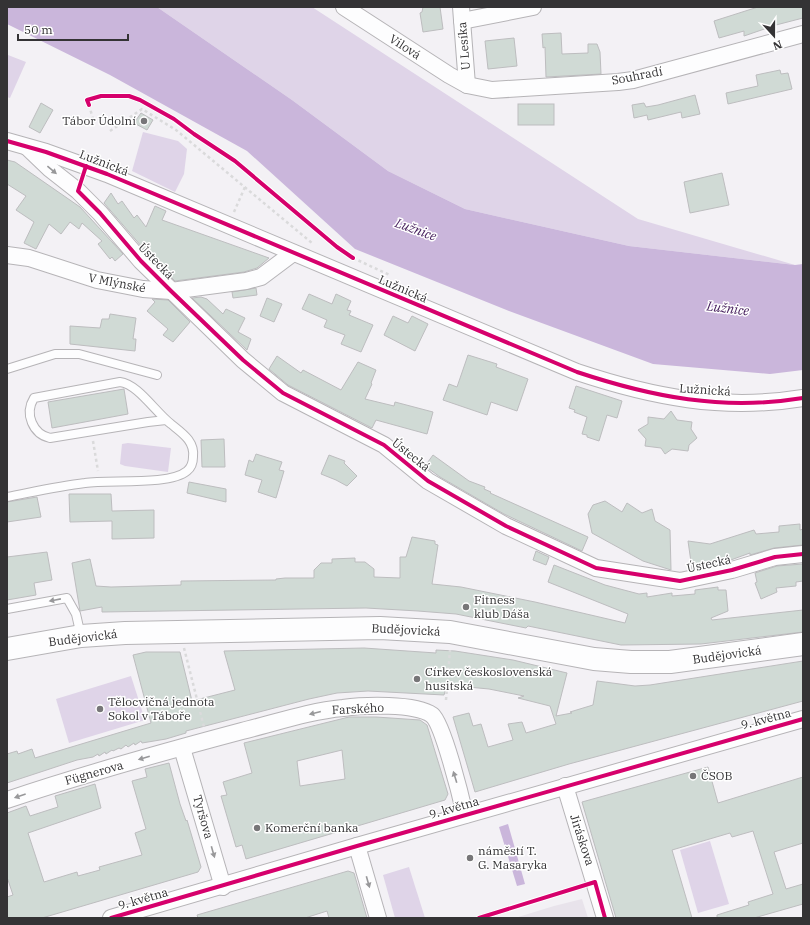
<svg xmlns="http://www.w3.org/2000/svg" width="810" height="925" font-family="'IBM Plex Serif',serif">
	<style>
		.built { fill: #e8e3eb }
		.green { fill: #dfd4e8 }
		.water { fill: #cab6db }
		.building { fill: #d0dad5; stroke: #bdbdbf; fill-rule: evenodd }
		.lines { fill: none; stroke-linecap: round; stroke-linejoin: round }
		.service-casing { stroke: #b6b4b7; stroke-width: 10 }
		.minor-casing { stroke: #b6b4b7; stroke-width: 18 }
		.secondary-casing { stroke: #b6b4b7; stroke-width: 24 }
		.path { stroke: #dadadb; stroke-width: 2.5; stroke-dasharray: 3 3; stroke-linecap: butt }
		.service { stroke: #fdfdfe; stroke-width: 8 }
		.minor { stroke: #fdfdfe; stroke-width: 16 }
		.secondary { stroke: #fdfdfe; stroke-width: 22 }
		.cycleway-casing { stroke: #fff; stroke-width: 6 }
		.cycleway { stroke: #d6006c; stroke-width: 4 }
		.oneway { fill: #98989a }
		.poi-dot { fill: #777678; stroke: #fff; stroke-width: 1.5 }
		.labels { text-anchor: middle; stroke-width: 3; stroke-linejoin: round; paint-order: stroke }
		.street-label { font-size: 12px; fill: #343335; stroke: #fff }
		.poi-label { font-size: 12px; fill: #343335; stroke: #fff; text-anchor: start }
		.water-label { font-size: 13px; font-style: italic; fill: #431c5a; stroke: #fff }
	</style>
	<rect width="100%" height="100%" fill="#f3f1f5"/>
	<polygon class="built" points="582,899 588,918 515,918 554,906"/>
	<g class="green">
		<polygon points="157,7 312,7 638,219 795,265 629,246 465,209 388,171 292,100"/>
		<polygon points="8,55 26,62 10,98 7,97"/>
		<polygon points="143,132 178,141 187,149 184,174 175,192 132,171"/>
		<polygon points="128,443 171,448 168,472 125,466 120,464 122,444"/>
		<polygon points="131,676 145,720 69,743 56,699"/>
		<polygon points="710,841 729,904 698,913 680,850"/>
		<polygon points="409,867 425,918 395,918 383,875"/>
	</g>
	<g class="water">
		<polygon points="7,7 157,7 292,100 388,171 465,209 629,246 795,265 803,264 803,370 770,374 653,364 509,311 355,249 247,151 110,75 7,24"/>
		<polygon points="508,824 525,884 517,886 499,827"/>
	</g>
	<g class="building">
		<polygon points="423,7 440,7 443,29 423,32 420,13 422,12"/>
		<polygon points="758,7 803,7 803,18 776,25 744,36 744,31 719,38 714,21"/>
		<polygon points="561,33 562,54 588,53 588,44 597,44 600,52 601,74 546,77 545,47 543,48 542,34"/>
		<polygon points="514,38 517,66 488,69 485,41"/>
		<polygon points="780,70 781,74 788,73 792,89 728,104 726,93 758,86 756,75"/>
		<polygon points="695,95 700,114 682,118 681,112 648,120 647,115 634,118 632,105 644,103 646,107 658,105"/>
		<polygon points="41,103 53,110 40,133 29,127"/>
		<rect x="518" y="104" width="36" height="21"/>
		<polygon points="141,113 153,120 147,130 134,123"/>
		<polygon points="7,160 15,162 80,207 123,254 115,261 112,257 110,259 98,244 102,241 82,223 79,229 70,222 61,234 49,224 36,249 24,243 34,222 16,210 26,196 7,184"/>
		<polygon points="722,173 729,205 690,213 684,182"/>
		<polygon points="111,193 118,204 122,201 134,218 137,215 146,227 155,206 166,211 162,220 269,258 257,268 244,272 175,281 148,254 104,203"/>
		<polygon points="256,288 257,295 233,298 232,292"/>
		<polygon points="309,294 332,304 336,294 351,301 347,310 351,311 349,315 373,325 361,352 341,344 345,335 324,327 327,320 302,309"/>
		<polygon points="201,297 207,299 223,314 226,309 245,318 238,332 251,339 247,350 192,298"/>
		<polygon points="267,298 282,304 274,322 260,316"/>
		<polygon points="152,299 168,300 190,322 173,342 163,335 168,329 147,311 155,302"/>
		<polygon points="110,314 136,318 133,339 136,339 135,351 70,344 70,326 100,328 102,319 109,319"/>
		<polygon points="393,316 408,323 412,316 428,324 415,351 384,335"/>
		<polygon points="468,355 497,364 496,367 528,379 517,411 491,402 487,415 443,400 449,384 457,387"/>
		<polygon points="277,356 301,373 303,370 341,390 358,362 376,370 371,383 372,384 365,399 394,406 395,402 433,412 427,434 376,420 372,428 288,385 269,369"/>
		<polygon points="576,386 622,401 617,418 607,415 599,441 587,437 587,435 582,434 587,417 574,412 575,410 569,408"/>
		<polygon points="124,389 128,414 52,428 48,402"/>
		<polygon points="671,411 677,420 692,422 691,429 697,438 689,445 688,451 672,449 665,454 661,448 645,446 646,439 638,430 648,424 648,417 664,419"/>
		<polygon points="224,439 225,467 202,467 201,440"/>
		<polygon points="256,454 282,462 279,470 284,471 276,498 258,492 262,480 245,475 249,460 253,462"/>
		<polygon points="329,455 345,461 344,463 357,476 347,486 336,480 321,474"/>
		<polygon points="433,455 469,481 485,487 484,489 491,492 490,493 588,537 582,551 504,514 440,477 425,466"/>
		<polygon points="189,482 226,489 226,502 187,493"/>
		<polygon points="69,494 111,494 112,511 154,510 154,538 112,539 112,521 70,522"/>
		<polygon points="37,497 41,517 7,522 7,502"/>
		<polygon points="605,501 622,512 627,503 642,513 652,509 655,521 670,530 671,570 643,561 592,533 588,514 593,505"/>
		<polygon points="800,524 800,530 803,529 803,545 774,548 750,555 750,553 728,561 692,569 688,541 710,544 754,530 756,534 779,532 779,526"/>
		<polygon points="412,537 435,541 435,544 438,545 432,584 461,587 535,602 625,623 628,614 548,582 554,565 605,585 639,594 647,593 647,597 672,593 672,596 695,594 695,590 718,587 718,590 726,590 728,611 711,618 712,620 803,610 803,632 701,644 621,645 528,626 526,628 456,614 418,611 366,608 102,612 102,607 80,611 72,563 90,559 96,586 111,587 181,585 181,581 276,580 276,579 285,578 314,578 314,570 321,563 332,563 332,559 355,558 355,562 365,562 374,569 374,577 400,578 400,557 406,557"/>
		<polygon points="536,551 549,557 546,565 533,560"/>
		<polygon points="47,552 52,580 34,583 36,595 7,600 7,557"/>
		<polygon points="803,564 803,581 796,582 796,586 776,588 777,592 761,599 755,583 757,582 755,573 777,566"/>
		<polygon points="364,648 436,653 436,650 455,651 513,660 567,673 556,716 572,713 570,712 593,705 597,681 635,686 650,685 803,661 803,701 569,764 475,792 453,717 469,713 473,726 481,724 488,747 513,740 508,724 522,722 526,733 556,724 550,706 518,698 524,696 489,689 447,685 444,695 368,691 337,693 309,699 186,731 186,733 166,739 142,743 141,741 135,745 134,743 128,747 126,745 121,749 119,748 113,751 112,750 106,754 105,752 99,756 98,754 93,757 77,760 7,783 7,754 17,751 18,754 32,749 35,758 151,723 133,655 146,652 180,652 192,701 235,690 224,651"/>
		<path d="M349 717H376L420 720 427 725 448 794 445 800 246 859 242 845 236 847 221 796 227 795 223 782 252 773 244 743ZM342 750 345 779 300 786 297 761Z"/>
		<polygon points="169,763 180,804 186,821 187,820 201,867 198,872 42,918 7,918 7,897 13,895 7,877 7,813 26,806 30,816 58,807 55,796 95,784 101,808 28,833 44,882 77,872 78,876 100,870 99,867 142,855 135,833 146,829 132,781 147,777 145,769"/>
		<polygon points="708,767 718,803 803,777 803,843 774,852 786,889 803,884 803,904 754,918 717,918 717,915 749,905 748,902 773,894 753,831 732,837 730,833 672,850 692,918 616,918 582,802"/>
		<polygon points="348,871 354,873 367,918 329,918 327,911 305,918 198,918 197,915"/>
	</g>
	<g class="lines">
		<defs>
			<g id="service">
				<polyline points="7,369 55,354 79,354 157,375"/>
				<path d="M7 497C33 492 59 486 85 483 109 479 169 486 187 471 192 467 193 463 193 457 195 441 182 433 171 424 156 413 138 384 120 382L34 398C24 414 33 434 50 438L148 422 166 420"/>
				<polyline points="7,609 67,598 76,614 81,636"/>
			</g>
			<g id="minor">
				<polyline points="344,7 449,75 467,85 492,90 618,82 633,80 803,34"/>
				<polyline points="461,7 467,85"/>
				<polyline points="462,21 533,7"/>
				<path d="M7 141 46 152 107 174 577 372C652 397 723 411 803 398"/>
				<polyline points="27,147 50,169 78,191 100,213 141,261 243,360 283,393 384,445 428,481 506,526 596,568 680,581 732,570 775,557 803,554"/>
				<polyline points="7,255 29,258 97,280 143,289 171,291 246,281 261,277 293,253"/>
				<polyline points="182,748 223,887"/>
				<polyline points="565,786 605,918"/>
				<path d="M7 800C84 774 163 752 242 731 275 723 309 711 343 708 363 705 415 703 432 715 443 724 461 797 465 815"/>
				<polyline points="357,846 378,918"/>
				<polyline points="111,918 357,846 803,719"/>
			</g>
			<polyline id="secondary" points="7,649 81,636 125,633 380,628 450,632 594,659 631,662 670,662 803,644"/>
		</defs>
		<use href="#service" class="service-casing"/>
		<use href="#minor" class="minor-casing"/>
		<use href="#secondary" class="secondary-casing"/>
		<g class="path">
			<polyline points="89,105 93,119"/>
			<polyline points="110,131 142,109 176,130 312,243"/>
			<polyline points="234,212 245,187"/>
			<polyline points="353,258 390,275"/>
			<polyline points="93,441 98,471"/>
			<polyline points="184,648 204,727"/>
			<polyline points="446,700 450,650"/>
		</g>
		<use href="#service" class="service"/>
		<use href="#minor" class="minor"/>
		<use href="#secondary" class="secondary"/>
		<defs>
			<g id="cycleway">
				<polyline points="89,105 87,100 101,96 129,96 140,100 174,119 194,134 235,161 337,247 353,258"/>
				<path d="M7 141 46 152 107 174 577 372C652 397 723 411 803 398"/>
				<polyline points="86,166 78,191 100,213 141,261 171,291 243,360 283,393 384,445 428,481 506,526 596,568 680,581 732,570 775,557 803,554"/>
				<polyline points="111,918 357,846 803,719"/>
				<polyline points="479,918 595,882 605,918"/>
			</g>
		</defs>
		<use href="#cycleway" class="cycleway-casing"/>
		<use href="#cycleway" class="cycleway"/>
	</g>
	<defs><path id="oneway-solid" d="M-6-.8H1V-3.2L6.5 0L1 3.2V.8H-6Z"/></defs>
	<g class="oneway">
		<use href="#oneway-solid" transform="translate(52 170) rotate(40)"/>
		<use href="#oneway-solid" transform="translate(55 600) rotate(169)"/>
		<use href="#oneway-solid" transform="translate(315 713) rotate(166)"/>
		<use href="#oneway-solid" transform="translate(144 758) rotate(164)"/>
		<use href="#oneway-solid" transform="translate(455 777) rotate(-107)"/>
		<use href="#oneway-solid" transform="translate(20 796) rotate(161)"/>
		<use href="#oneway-solid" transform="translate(213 852) rotate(74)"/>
		<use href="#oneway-solid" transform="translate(368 882) rotate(74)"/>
	</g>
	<g class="poi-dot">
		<circle cx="144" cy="121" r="4"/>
		<circle cx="466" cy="607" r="4"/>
		<circle cx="417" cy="679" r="4"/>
		<circle cx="100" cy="709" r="4"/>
		<circle cx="693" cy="776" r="4"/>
		<circle cx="257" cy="828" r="4"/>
		<circle cx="470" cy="858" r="4"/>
	</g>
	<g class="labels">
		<g class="street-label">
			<text transform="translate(464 46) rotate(-95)" y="4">U Lesíka</text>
			<text transform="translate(405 47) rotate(33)" y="4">Vilová</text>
			<text transform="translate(637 76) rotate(-11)" y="4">Souhradí</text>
			<text transform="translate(104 163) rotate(21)" y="4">Lužnická</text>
			<text transform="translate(156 261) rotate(46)" y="4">Ústecká</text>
			<text transform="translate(117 283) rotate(11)" y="4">V Mlýnské</text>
			<text transform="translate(403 289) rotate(23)" y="4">Lužnická</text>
			<text transform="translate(705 390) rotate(4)" y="4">Lužnická</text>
			<text transform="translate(411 455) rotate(39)" y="4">Ústecká</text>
			<text transform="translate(709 564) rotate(-12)" y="4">Ústecká</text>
			<text transform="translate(406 630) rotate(3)" y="4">Budějovická</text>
			<text transform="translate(83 638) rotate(-7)" y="4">Budějovická</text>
			<text transform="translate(727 655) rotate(-8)" y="4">Budějovická</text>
			<text transform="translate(358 709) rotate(-3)" y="4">Farského</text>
			<text transform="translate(766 719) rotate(-15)" y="4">9. května</text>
			<text transform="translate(94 773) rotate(-16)" y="4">Fügnerova</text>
			<text transform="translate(454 808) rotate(-16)" y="4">9. května</text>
			<text transform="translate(203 817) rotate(74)" y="4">Tyršova</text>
			<text transform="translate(582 840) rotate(72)" y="4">Jiráskova</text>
			<text transform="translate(143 899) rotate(-16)" y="4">9. května</text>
		</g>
		<g class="poi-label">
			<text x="136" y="125" text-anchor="end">Tábor Údolní</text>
			<text x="474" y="604">Fitness<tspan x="474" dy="14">klub Dáša</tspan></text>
			<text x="425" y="676">Církev československá<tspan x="425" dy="14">husitská</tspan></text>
			<text x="108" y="706">Tělocvičná jednota<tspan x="108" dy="14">Sokol v Táboře</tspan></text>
			<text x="701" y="780">ČSOB</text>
			<text x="265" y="832">Komerční banka</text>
			<text x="478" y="855">náměstí T.<tspan x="478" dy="14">G. Masaryka</tspan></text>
		</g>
		<g class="water-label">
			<text transform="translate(416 229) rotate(20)" y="5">Lužnice</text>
			<text transform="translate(728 308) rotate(7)" y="5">Lužnice</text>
		</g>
	</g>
	<rect width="810" height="925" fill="none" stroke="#343335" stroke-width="16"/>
	<g transform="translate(774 36) rotate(159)" stroke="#ffffff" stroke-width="3" paint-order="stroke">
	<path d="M0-3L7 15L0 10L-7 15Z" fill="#343335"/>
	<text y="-6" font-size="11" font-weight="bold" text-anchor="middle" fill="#343335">N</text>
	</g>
	<path d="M18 34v6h110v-6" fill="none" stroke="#343335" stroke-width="2"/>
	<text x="24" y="34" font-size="12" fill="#343335" stroke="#ffffff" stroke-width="3" paint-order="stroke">50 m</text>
</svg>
